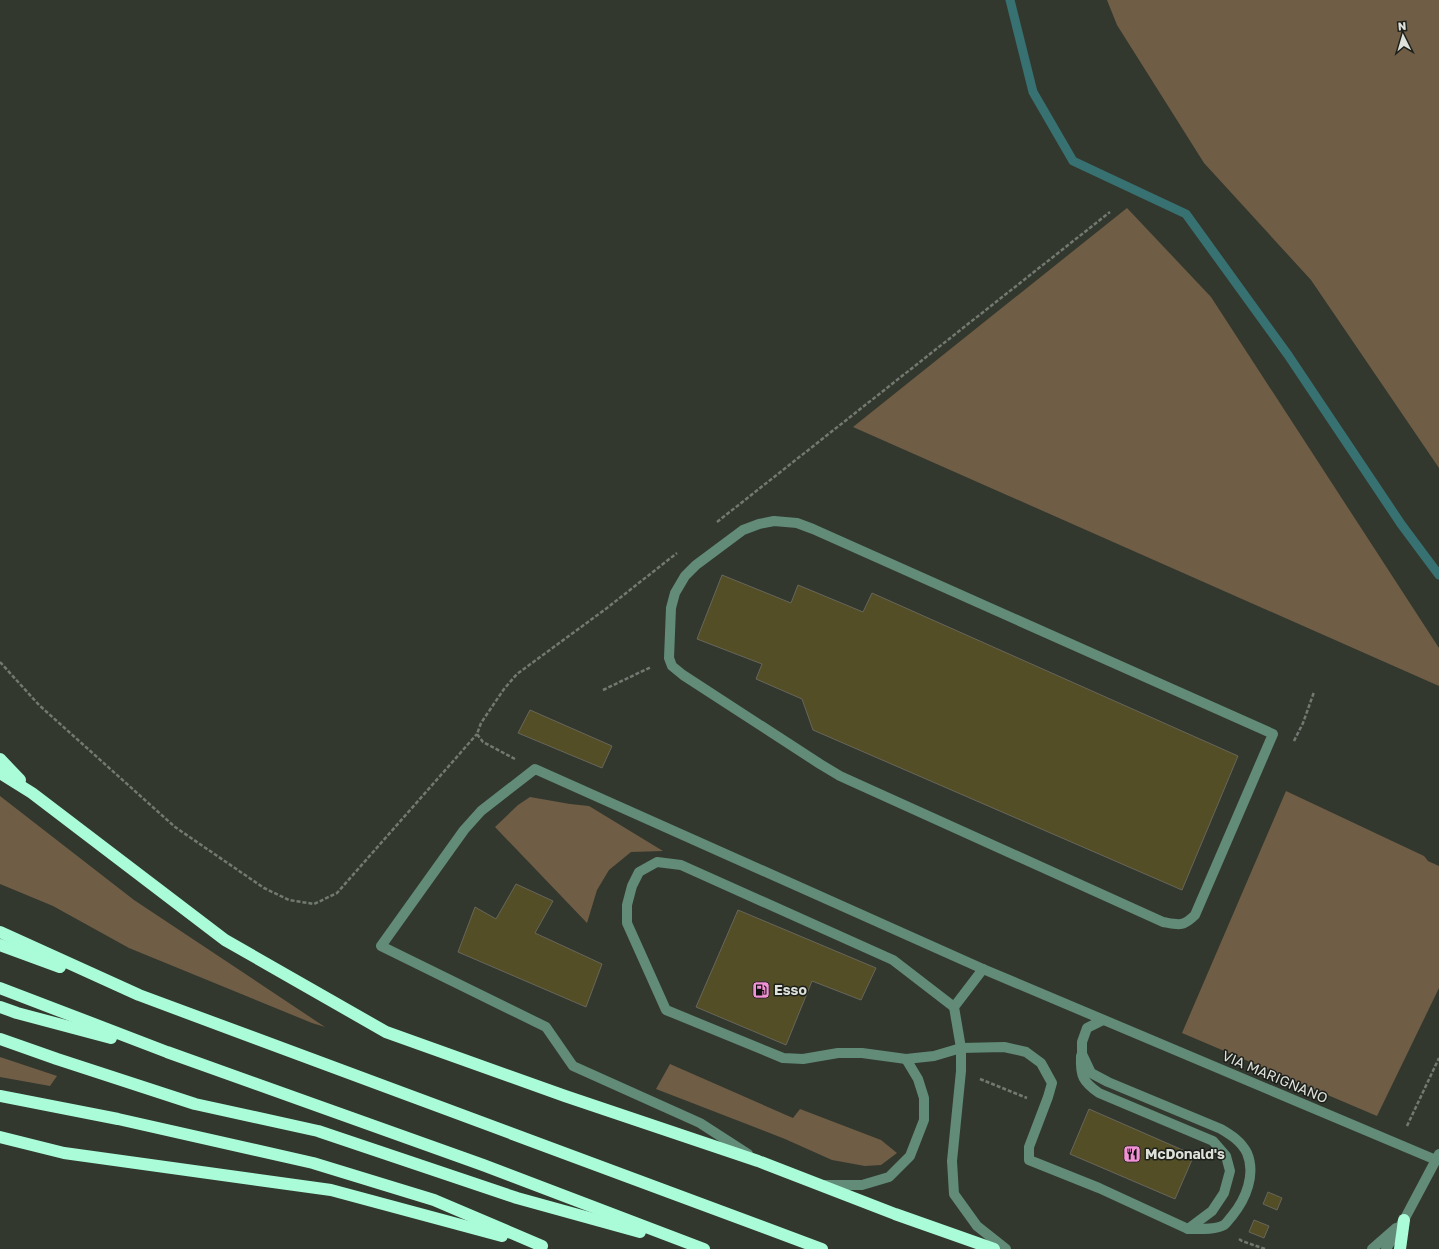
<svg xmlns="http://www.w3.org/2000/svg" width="1439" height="1249" font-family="'Golos Text',sans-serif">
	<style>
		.green { fill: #705d46 }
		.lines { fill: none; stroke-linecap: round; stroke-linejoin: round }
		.stream { stroke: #387171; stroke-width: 9 }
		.building { fill: #534e25; stroke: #68665a }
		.path { stroke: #737970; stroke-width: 2.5; stroke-dasharray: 4 2; stroke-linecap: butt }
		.minor { stroke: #628b78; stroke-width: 10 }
		.highway { stroke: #a9fcd7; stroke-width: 12 }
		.labels { text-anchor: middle; stroke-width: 3; stroke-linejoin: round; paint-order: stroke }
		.poi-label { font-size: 14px; font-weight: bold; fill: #dde1da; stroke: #1c1f1a; text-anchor: start }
		.street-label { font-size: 14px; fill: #dde1da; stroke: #1c1f1a }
	</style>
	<rect width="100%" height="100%" fill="#32382e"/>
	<g class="green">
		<polygon points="1107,0 1439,0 1439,468 1311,280 1204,163 1117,25"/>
		<polygon points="1127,208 1211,297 1439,648 1439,686 853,427"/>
		<polygon points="1286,791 1424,856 1428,861 1439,866 1439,988 1377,1116 1182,1033"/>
		<polygon points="0,796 134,900 325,1027 312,1023 129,948 53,906 0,884"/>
		<polygon points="530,797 570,804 589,806 663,851 631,852 609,870 597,890 587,923 495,827 518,805"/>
		<polygon points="0,1057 57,1076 50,1086 0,1077"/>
		<polygon points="670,1064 793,1118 800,1109 881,1140 897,1153 881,1165 865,1166 832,1160 785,1139 656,1089"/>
	</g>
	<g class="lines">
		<polyline class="stream" points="1010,0 1033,92 1073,161 1186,214 1288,355 1401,524 1439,575"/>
	</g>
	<g class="building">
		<polygon points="722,575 791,603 798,585 863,612 872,593 1238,756 1182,890 813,730 802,699 756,679 762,664 697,639"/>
		<polygon points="530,710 612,746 602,768 518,733"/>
		<polygon points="516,884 553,901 535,933 602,964 586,1007 458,952 475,907 496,919"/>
		<polygon points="738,910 876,968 861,1000 812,981 786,1045 696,1007"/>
		<polygon points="1089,1109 1194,1155 1175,1199 1070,1154"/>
		<polygon points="1268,1192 1282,1198 1277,1210 1263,1204"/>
		<polygon points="1254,1220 1269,1226 1264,1238 1249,1232"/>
	</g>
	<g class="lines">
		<g class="path">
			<polyline points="717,522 1110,212"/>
			<polyline points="0,662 39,705 175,827 264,888 289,900 314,904 337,893 477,734"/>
			<polyline points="603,690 651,667"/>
			<polyline points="1294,741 1303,723 1314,692"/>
			<polyline points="515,759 483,742 477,734 481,723 504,689 517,674 607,608 677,553"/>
			<polyline points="980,1079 1027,1098"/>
			<polyline points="1407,1126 1439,1058"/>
			<polyline points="1239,1239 1242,1241 1265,1249"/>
		</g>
		<g class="minor">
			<path d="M774 521 797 523 813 529 1273 734 1195 915C1183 927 1179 925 1163 922L840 776 820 764 683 675 672 666 669 658 671 608 675 593 685 576 696 565 743 530 759 524Z"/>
			<polyline points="983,969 954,1007 961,1048 961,1071 952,1161 954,1194 977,1226 1006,1249"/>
			<path d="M954 1007 893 960 681 865 657 862 639 872 632 886 627 905V923L666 1010 783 1058 803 1059 838 1053H862L906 1059 934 1056 961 1048 1004 1047 1026 1052 1041 1063 1052 1083 1048 1097 1029 1147V1160L1099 1188 1188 1229C1198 1229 1216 1230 1224 1225 1227 1223 1230 1218 1232 1216 1246 1199 1256 1174 1247 1153 1241 1141 1231 1135 1221 1129L1108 1082 1091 1073 1082 1054V1042L1087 1028 1103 1020"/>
			<path d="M1081 1056C1080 1076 1083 1082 1099 1093L1213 1141 1226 1156 1230 1171 1224 1193 1212 1211 1188 1229"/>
			<polyline points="748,1154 700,1123 573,1066 546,1027 381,946 464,830 481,811 535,769 983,969 1436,1160"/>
			<polyline points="823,1185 862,1185 889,1177 910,1156 924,1120 924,1098 918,1079 906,1059"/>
			<polyline points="1372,1249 1396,1228"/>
			<polyline points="1386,1249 1404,1220 1439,1154"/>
		</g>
		<g class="highway">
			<polyline points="0,759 20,780"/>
			<polyline points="0,773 32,793 225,940 386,1032 565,1096 758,1161 895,1214 994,1249"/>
			<polyline points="0,932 139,995 822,1249"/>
			<polyline points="0,945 60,967"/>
			<polyline points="0,988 167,1052 483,1165 704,1249"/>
			<polyline points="0,1007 17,1013 111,1038"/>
			<polyline points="0,1039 57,1059 195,1104 318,1131 517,1198 640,1232"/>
			<polyline points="0,1096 118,1119 313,1163 434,1200 542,1246"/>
			<polyline points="0,1137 64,1153 331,1190 502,1236"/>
			<polyline points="1400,1249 1404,1220"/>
		</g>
	</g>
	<defs>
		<symbol id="fuel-square" viewBox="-11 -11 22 22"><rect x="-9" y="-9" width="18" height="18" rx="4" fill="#f391d5" stroke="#1c1f1a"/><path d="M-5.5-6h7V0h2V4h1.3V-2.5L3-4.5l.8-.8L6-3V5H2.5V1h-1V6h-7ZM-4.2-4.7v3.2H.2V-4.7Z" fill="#111"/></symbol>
		<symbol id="restaurant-square" viewBox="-11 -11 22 22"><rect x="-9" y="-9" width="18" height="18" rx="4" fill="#f391d5" stroke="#1c1f1a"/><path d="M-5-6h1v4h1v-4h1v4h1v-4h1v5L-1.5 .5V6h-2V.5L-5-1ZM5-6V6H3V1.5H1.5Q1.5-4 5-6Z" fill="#111"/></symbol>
	</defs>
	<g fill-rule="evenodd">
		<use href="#fuel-square" x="751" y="980" width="20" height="20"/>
		<use href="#restaurant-square" x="1122" y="1144" width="20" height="20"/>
	</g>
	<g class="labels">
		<g class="poi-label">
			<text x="774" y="995">Esso</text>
			<text x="1145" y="1159">McDonald's</text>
		</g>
		<g class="street-label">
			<text transform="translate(1275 1077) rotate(23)" y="5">VIA MARIGNANO</text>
		</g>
	</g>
	<g transform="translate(1403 36) rotate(355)" stroke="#1c1f1a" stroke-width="3" paint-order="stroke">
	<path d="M0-3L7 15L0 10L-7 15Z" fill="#dde1da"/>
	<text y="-6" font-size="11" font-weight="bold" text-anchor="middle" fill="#dde1da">N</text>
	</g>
</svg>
